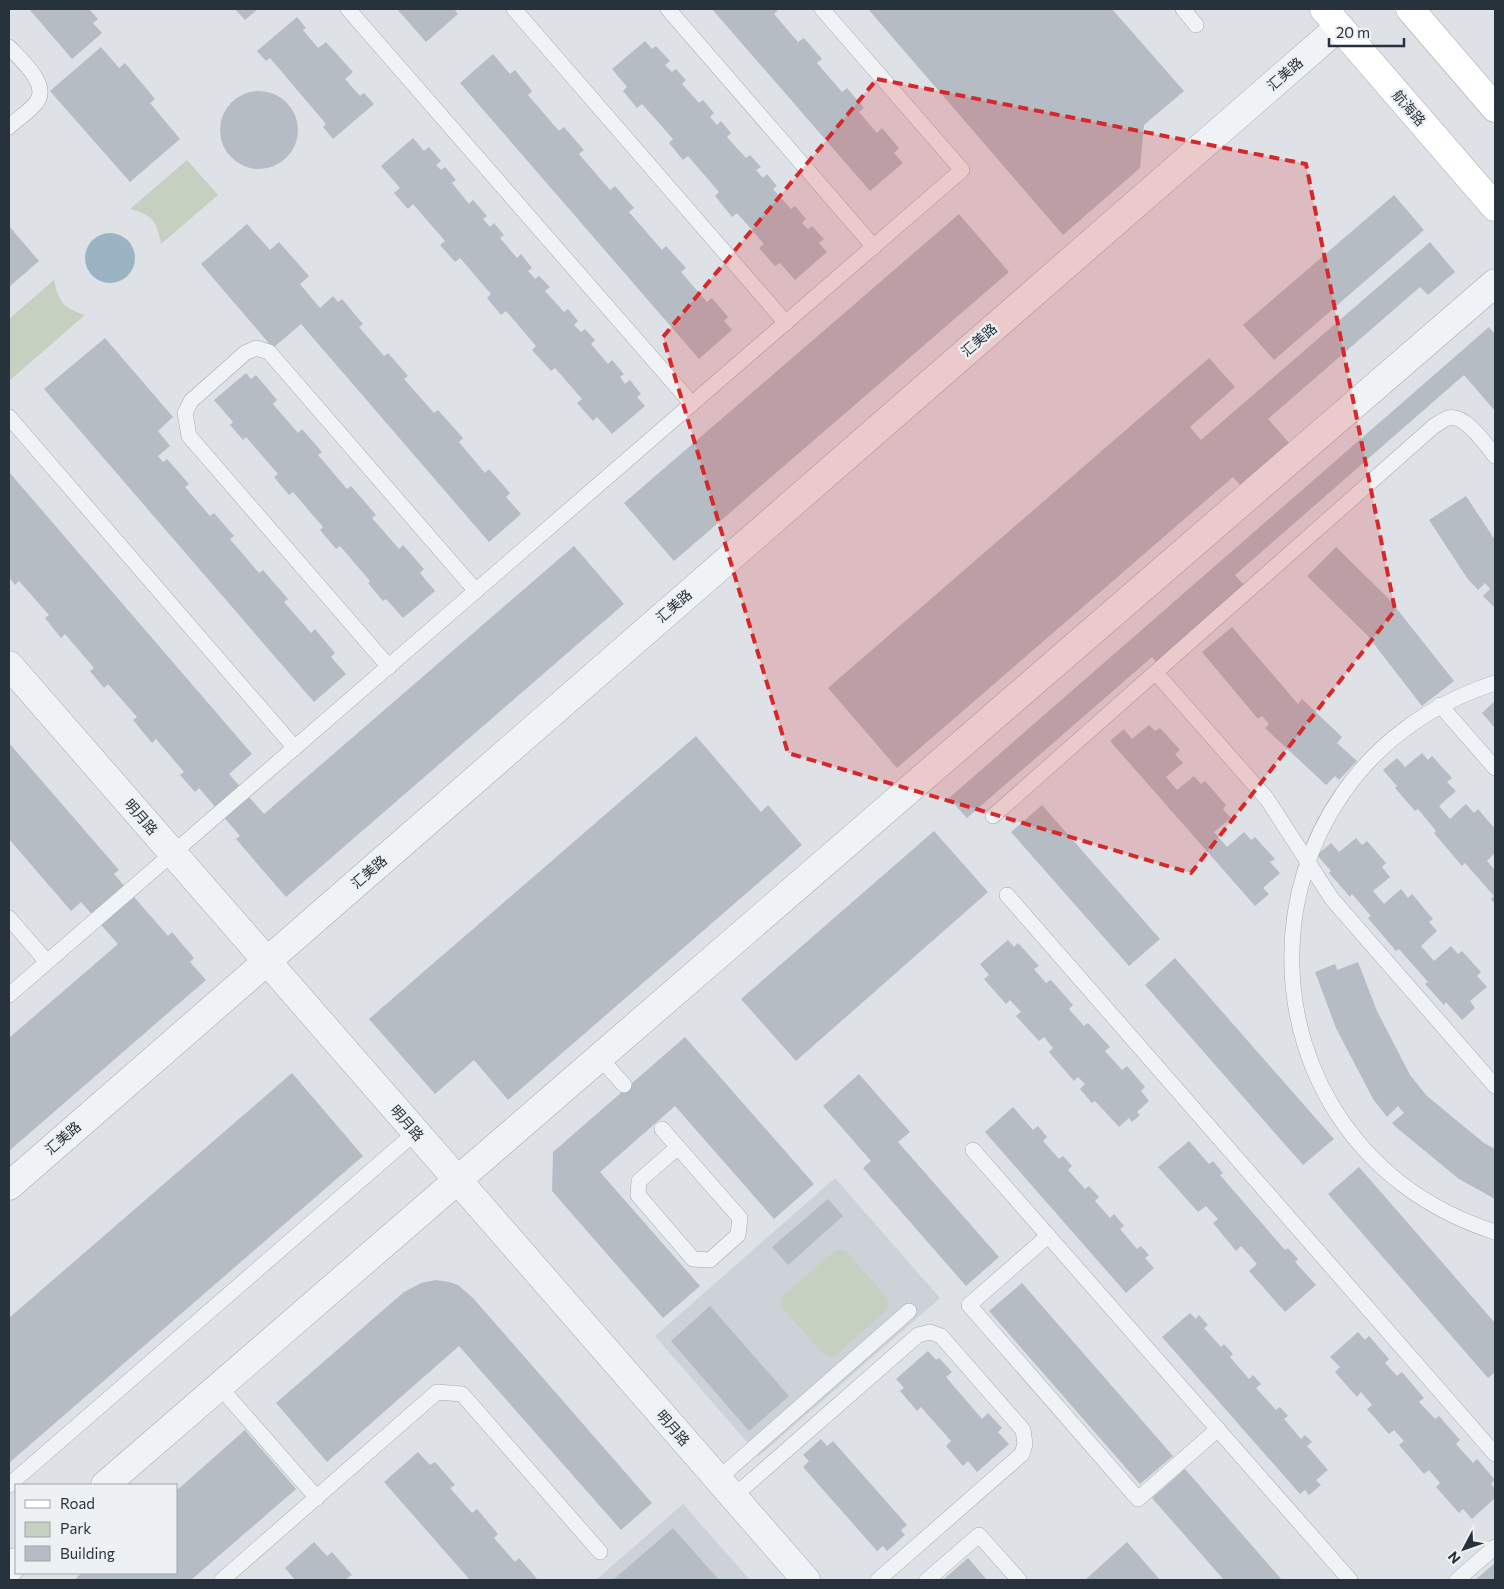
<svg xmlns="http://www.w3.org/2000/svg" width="1504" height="1589" font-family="Commissioner,'Noto Sans SC',sans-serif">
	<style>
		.built { fill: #ccd2d8 }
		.green { fill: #c6d0c0 }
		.water { fill: #9bb4c4 }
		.building { fill: #b6bcc3 }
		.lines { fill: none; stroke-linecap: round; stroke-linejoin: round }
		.service-casing { stroke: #a4aab0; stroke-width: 16 }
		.minor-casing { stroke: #a4aab0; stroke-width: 29 }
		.primary-casing { stroke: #9ea8b1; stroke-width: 29 }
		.service { stroke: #f0f3f5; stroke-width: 15 }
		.minor { stroke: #f0f3f5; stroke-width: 28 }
		.primary { stroke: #fff; stroke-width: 28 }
		.marked { fill: #d62828; fill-opacity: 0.2; stroke: #d62828; stroke-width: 4; stroke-dasharray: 10 6; stroke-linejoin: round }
		.labels { text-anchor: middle; stroke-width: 5; stroke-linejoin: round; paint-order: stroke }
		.street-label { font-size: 14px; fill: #28323c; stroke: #edf1f4 }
	</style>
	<rect width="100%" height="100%" fill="#dee2e6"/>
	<g class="built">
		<polygon points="835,1178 940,1298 759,1456 655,1336"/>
		<polygon points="683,1504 750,1580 596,1580"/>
	</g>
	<g class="green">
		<path d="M187 160 218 195 161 244C157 222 153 215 130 209Z"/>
		<path d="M54 280C59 302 63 308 85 315L9 381V319Z"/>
		<polygon points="842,1250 847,1252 887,1298 889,1304 887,1310 835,1356 830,1357 823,1354 783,1308 781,1302 783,1296 835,1251"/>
	</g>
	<circle class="water" cx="110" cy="258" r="25"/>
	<g class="building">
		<polygon points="29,9 89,9 98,19 93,23 102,33 72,59"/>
		<polygon points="235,9 258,9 245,20"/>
		<polygon points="397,9 454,9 458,14 426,42"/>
		<polygon points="712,9 779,9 774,14 798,42 804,38 822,59 817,63 842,92 847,88 864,108 859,112 877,133 882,128 899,148 894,153 903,163 870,191"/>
		<polygon points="868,9 1112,9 1184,91 1144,125 1140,168 1063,235"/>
		<polygon points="297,17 306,28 303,30 318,48 326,42 353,72 345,79 360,96 364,93 374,104 333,139 323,127 326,124 270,58 266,61 257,51"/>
		<polygon points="645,41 652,49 656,46 670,61 665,65 672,72 676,69 686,80 682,84 699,103 703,100 714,113 710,117 717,125 721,121 731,133 727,137 746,158 750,155 761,167 756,170 763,178 767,174 777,186 773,189 791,209 795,206 806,219 802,223 808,229 812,226 824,239 819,243 827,252 795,280 780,263 775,266 759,248 764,244 737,213 732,217 715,196 719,192 688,156 683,160 669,143 673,139 642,104 637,108 623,91 627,87 612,69"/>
		<polygon points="101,47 119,68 125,63 155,99 150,103 180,139 130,182 50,91"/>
		<polygon points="493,54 510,74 515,70 532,91 528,95 559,131 564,127 584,150 579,154 610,190 615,186 634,208 629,212 662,250 666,246 686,268 681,272 707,302 712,298 728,317 724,321 732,330 699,359 460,83"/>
		<circle cx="259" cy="130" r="39"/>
		<polygon points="413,138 424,151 429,147 441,161 436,165 441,170 445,167 456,180 452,183 469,204 473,200 487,216 483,219 490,227 494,223 504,235 500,238 517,258 521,254 532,268 528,271 535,279 539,276 550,287 545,291 564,312 568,309 578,321 574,325 581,332 585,329 595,340 591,344 608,364 612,360 624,374 620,377 625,384 630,380 641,394 637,397 645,406 612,434 597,417 593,421 577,403 582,399 555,368 551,371 532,350 536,346 506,311 501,315 487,298 491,294 460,258 455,262 440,245 445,241 413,204 408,209 394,193 400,188 381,166"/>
		<polygon points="1394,195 1424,230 1274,360 1243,325"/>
		<polygon points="959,214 1009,272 674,561 624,503"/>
		<polygon points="247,224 270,250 279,242 309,276 300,284 320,308 333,296 338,302 342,299 363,324 359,327 384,356 388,353 408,376 404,379 434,413 438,410 463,438 459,442 485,473 489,469 510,493 506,497 521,514 489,542 301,324 273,348 201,264"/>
		<polygon points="9,226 39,261 9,287"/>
		<polygon points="1430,242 1455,272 1428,295 1420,287 1268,419 1290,444 1241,486 1233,477 897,768 828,688 1209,358 1235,387 1190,427 1201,440"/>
		<polygon points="1489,327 1495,334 1495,411 1464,375 1235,575 1244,585 1156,662 1152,657 967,818 949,798"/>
		<polygon points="105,338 173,417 158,431 170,446 158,456 163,462 167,459 189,484 185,487 210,516 214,513 234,536 230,539 259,573 263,570 288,599 284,602 311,633 315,629 335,653 331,657 346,674 314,702 44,389"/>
		<polygon points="246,373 251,379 256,375 277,400 273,404 298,433 302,429 322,452 318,455 347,489 351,486 376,515 372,518 399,549 403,545 424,569 420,573 435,591 403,618 386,599 383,601 368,583 370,581 340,546 336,549 320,530 323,527 293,492 289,495 274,477 278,474 246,437 243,440 230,425 233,422 214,400"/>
		<polygon points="9,472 252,754 229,774 264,814 574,546 624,604 286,897 236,839 240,836 199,788 195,792 180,775 184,772 156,739 152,743 133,720 137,717 108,684 104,688 90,671 94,668 65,634 61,638 45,618 49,615 19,581 15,585 9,577"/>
		<polygon points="1466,496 1495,540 1495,608 1483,596 1490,589 1485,583 1478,590 1467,578 1429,520"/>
		<polygon points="1336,547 1389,599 1454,681 1422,706 1367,635 1307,576"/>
		<polygon points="1232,627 1298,704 1302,699 1342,737 1337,743 1357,761 1339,780 1335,776 1326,785 1265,728 1269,724 1262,716 1258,719 1202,652"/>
		<polygon points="1495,701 1495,728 1482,713"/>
		<polygon points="1149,725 1155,731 1160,728 1180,750 1175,754 1183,763 1166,777 1177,790 1194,776 1201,784 1205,781 1226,805 1223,809 1231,818 1214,832 1227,847 1244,832 1251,840 1255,837 1275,859 1270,862 1280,873 1263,888 1269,894 1255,906 1110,741 1124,729 1132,739"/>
		<polygon points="696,736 761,812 768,805 802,845 508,1100 474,1060 435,1094 369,1019"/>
		<polygon points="9,743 119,870 114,874 168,936 172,932 194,958 190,962 206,980 9,1151 9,1038 118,944 81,902 71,911 9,839"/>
		<polygon points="1422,753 1428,760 1432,756 1452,778 1447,782 1456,791 1439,806 1450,819 1466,804 1474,813 1478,809 1495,829 1495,853 1487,861 1495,870 1495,904 1491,899 1494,896 1465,863 1462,866 1434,833 1436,831 1418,809 1415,811 1395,788 1397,786 1383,770 1397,758 1405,767"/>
		<polygon points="1042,805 1160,939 1129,966 1011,832"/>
		<polygon points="934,831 988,892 796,1061 741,999"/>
		<polygon points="1356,838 1362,845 1367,841 1386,863 1382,867 1390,877 1373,891 1384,904 1401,889 1408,898 1412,894 1433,919 1429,922 1437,931 1421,946 1434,961 1451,946 1458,954 1462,951 1481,972 1477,976 1487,987 1470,1001 1475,1008 1462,1020 1446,1002 1444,1005 1425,984 1428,982 1399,949 1396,951 1368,918 1371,916 1352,894 1350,897 1329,873 1331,871 1317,855 1331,843 1339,852"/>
		<polygon points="1008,940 1014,947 1018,943 1039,966 1034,969 1046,983 1051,980 1073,1005 1069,1009 1084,1026 1088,1023 1110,1047 1105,1051 1122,1070 1127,1066 1145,1087 1141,1091 1149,1101 1137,1112 1140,1115 1132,1122 1129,1118 1119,1127 1095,1101 1092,1103 1080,1089 1085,1084 1078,1077 1074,1081 1049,1052 1053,1048 1044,1037 1039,1041 1016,1016 1021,1012 1010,1000 1006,1004 984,979 989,975 980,964"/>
		<polygon points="1175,958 1334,1139 1303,1165 1145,985"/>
		<polygon points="1358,962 1377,1011 1410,1075 1427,1096 1484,1143 1495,1149 1495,1199 1459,1179 1397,1128 1392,1123 1404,1113 1398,1106 1387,1117 1373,1099 1336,1028 1315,972 1335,964 1337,970"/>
		<polygon points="685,1037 814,1184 774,1219 675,1106 600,1172 700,1286 663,1318 552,1191 553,1152"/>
		<polygon points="292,1073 363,1156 9,1463 9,1318"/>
		<polygon points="859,1074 910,1132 898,1142 999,1257 966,1286 863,1168 871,1161 823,1106"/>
		<polygon points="1013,1107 1033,1130 1038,1126 1047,1137 1043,1141 1059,1159 1063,1156 1072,1166 1068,1170 1085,1189 1089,1186 1099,1197 1095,1201 1110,1218 1114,1214 1124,1226 1120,1229 1137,1249 1141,1246 1149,1255 1145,1258 1154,1268 1126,1293 985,1132"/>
		<polygon points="1189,1141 1209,1164 1213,1161 1223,1173 1220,1175 1285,1250 1288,1248 1298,1259 1295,1262 1316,1285 1285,1312 1249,1271 1257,1264 1241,1246 1236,1251 1213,1223 1218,1219 1206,1206 1198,1212 1158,1167"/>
		<polygon points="1359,1167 1495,1323 1495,1372 1488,1378 1328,1194"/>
		<polygon points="828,1199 843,1216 788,1265 772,1247"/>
		<polygon points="436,1280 449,1282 458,1285 473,1298 652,1503 621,1530 459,1346 327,1462 276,1403 404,1292 421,1283"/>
		<polygon points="1022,1283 1173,1456 1140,1484 989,1311"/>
		<polygon points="710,1306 789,1396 749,1431 671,1341"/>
		<polygon points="1190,1313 1196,1319 1199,1315 1208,1325 1204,1328 1221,1347 1224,1344 1233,1354 1230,1357 1249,1379 1253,1375 1261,1384 1256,1388 1276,1410 1280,1407 1288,1416 1284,1419 1301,1439 1305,1435 1312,1442 1307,1446 1328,1470 1316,1480 1321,1485 1309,1495 1305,1490 1300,1494 1162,1337"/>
		<polygon points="1358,1332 1365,1340 1369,1336 1389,1359 1385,1363 1397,1376 1402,1372 1424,1398 1419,1402 1435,1419 1439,1416 1460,1440 1456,1444 1473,1463 1477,1459 1495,1480 1491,1484 1495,1489 1495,1498 1472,1519 1463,1509 1459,1513 1436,1487 1440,1483 1429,1470 1424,1474 1399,1445 1404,1441 1394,1430 1389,1434 1367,1409 1372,1405 1361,1392 1357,1397 1335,1372 1340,1367 1330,1357"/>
		<polygon points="928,1351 936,1360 939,1358 952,1372 946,1377 982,1419 988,1413 1002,1428 998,1432 1009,1444 977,1472 968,1461 963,1466 946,1446 951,1441 921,1407 917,1411 900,1391 904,1388 896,1379"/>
		<polygon points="245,1430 296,1489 191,1580 74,1580 82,1573 176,1573 176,1491"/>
		<polygon points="821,1439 827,1446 833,1441 907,1525 901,1530 905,1535 887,1551 883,1546 877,1551 803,1467 809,1461 803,1455"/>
		<polygon points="418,1452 430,1465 435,1462 455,1485 450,1488 472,1513 477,1509 498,1534 494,1538 515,1562 519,1558 538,1580 470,1580 384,1482"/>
		<polygon points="1185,1469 1282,1580 1224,1580 1152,1498"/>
		<polygon points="673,1528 719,1580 613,1580"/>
		<polygon points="314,1542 327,1556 332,1552 352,1575 346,1579 347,1580 295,1580 285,1568"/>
		<polygon points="1127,1542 1160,1580 1087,1580 1086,1579"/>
		<polygon points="968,1558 987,1580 943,1580"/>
		<polygon points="1495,1563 1495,1580 1475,1580"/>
	</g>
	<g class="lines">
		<defs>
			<g id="service">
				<polyline points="348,9 692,404"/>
				<polyline points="514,9 786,323"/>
				<polyline points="668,9 874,247"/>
				<polyline points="1183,9 1196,25"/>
				<path d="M9 47C20 59 51 85 36 103 29 112 17 119 9 127"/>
				<polyline points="9,417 295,748"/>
				<polyline points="389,667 189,436 185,413 191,401 245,353 256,348 269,352 476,591"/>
				<polyline points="1156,673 1267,799 1332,899 1495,1086"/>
				<path d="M1495 683C1224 771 1224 1145 1495 1232"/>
				<polyline points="1440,705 1495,768"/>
				<path d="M993 816 1434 426C1438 424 1444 419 1448 418 1465 413 1486 445 1495 456"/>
				<polyline points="1007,895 1495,1454"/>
				<polyline points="9,918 47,962"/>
				<polyline points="9,995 962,170 822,9"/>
				<polyline points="600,1058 624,1085"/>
				<polyline points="662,1129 740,1218 738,1235 710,1260 693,1259 638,1195 639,1181 678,1147"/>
				<polyline points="973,1150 1350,1580"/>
				<polyline points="1048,1236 969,1305 1138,1499 1218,1429"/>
				<polyline points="219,1386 317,1498"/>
				<polyline points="718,1479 909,1311"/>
				<polyline points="9,1485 416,1132"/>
				<polyline points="733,1497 918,1335 930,1332 941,1336 1023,1430 1025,1444 1022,1454 878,1580"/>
				<polyline points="222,1580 437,1392 462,1394 600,1552"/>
				<polyline points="927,1580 979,1535 1019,1580"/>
				<polyline points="1457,1580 1495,1547"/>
			</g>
			<g id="minor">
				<polyline points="9,665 806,1580"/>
				<polyline points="9,1186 1339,27"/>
				<polyline points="105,1485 1495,283"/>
				<polyline points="9,1569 16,1562"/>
			</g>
			<g id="primary">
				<polyline points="1324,9 1495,207"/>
				<polyline points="1410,9 1495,108"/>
			</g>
		</defs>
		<use href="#service" class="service-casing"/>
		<use href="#minor" class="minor-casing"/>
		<use href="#primary" class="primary-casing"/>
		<use href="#service" class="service"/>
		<use href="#minor" class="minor"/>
		<use href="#primary" class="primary"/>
	</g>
	<path class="marked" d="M877 79 1306 164 1395 610 1191 873 788 753 663 337Z"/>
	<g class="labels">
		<g class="street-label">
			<text transform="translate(1285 74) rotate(-41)" y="5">汇美路</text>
			<text transform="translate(1409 108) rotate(49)" y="5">航海路</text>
			<text transform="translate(979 340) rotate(-41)" y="5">汇美路</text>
			<text transform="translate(674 606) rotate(-41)" y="5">汇美路</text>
			<text transform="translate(141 817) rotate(49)" y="5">明月路</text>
			<text transform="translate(369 872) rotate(-41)" y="5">汇美路</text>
			<text transform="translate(407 1123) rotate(49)" y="5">明月路</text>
			<text transform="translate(63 1138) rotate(-41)" y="5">汇美路</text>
			<text transform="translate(673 1428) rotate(49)" y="5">明月路</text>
		</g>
	</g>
	<rect width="1504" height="1589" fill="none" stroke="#28323c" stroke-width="20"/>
	<rect x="15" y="1484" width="162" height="90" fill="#edf1f4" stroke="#9ea5aa"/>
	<rect x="25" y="1500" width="25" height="8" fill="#ffffff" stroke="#9ea5aa"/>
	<text x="60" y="1509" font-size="15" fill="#28323c">Road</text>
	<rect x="25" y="1522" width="25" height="15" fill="#c6d0c0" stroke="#9ea5aa"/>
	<text x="60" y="1534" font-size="15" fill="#28323c">Park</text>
	<rect x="25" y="1546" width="25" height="15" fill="#b6bcc3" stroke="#9ea5aa"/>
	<text x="60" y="1559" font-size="15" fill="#28323c">Building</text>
	<g transform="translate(1464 1549) rotate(229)" stroke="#edf1f4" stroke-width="4" paint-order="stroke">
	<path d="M0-4L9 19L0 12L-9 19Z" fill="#28323c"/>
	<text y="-8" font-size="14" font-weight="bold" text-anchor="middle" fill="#28323c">N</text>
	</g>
	<path d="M1329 38v8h75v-8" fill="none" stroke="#28323c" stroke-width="2.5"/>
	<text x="1336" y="38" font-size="15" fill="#28323c" stroke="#edf1f4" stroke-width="4" paint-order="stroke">20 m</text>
</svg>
